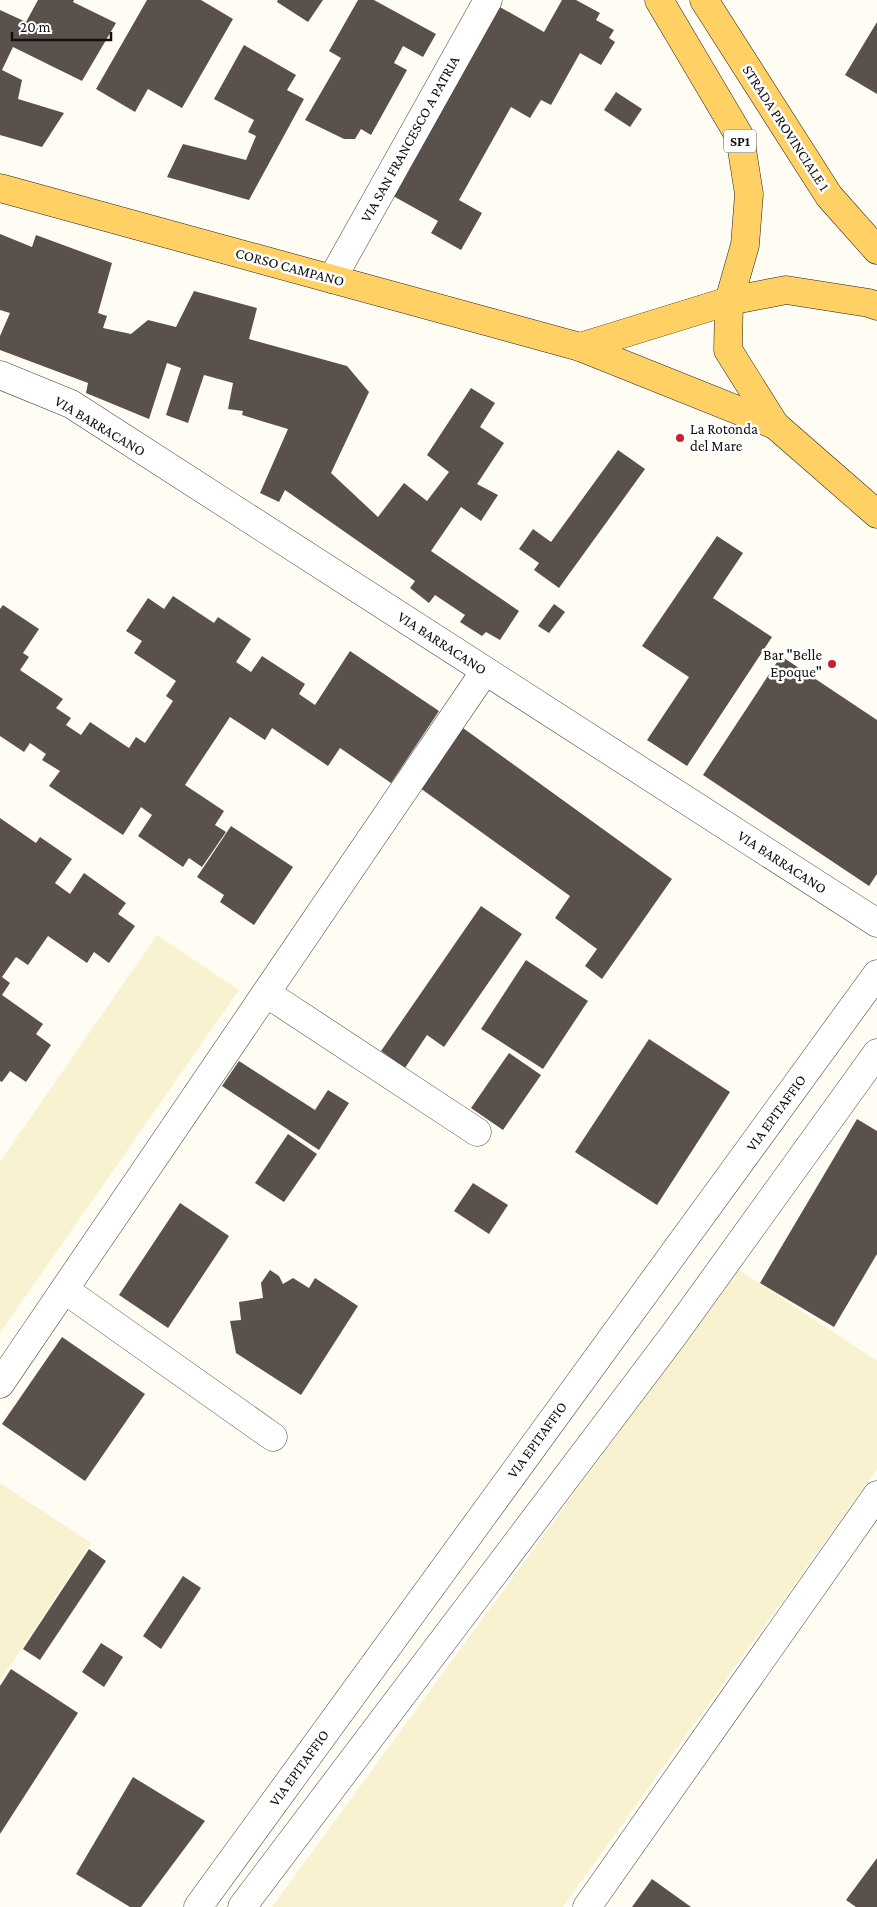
<svg xmlns="http://www.w3.org/2000/svg" width="877" height="1907" font-family="'Crimson Pro',serif">
	<style>
		.farmland { fill: #f8f2d1 }
		.building { fill: #5a504c }
		.lines { fill: none; stroke-linecap: round; stroke-linejoin: round }
		.minor-casing { stroke: #434343; stroke-width: 29 }
		.major-casing { stroke: #212121; stroke-width: 29 }
		.minor { stroke: #fff; stroke-width: 28 }
		.major { stroke: #ffd064; stroke-width: 28 }
		.poi-dot { fill: #cb1e30; stroke: #fff; stroke-width: 2 }
		.labels { text-anchor: middle; stroke-width: 5; stroke-linejoin: round; paint-order: stroke }
		.shield { fill: #fff; stroke: #585858; stroke-width: 1 }
		.shield-label { font-size: 14px; font-weight: bold; fill: #101010 }
		.street-label { font-size: 15px; fill: #101010; stroke: #fff }
		.poi-label { font-size: 15px; fill: #101010; stroke: #fff; text-anchor: start }
	</style>
	<rect width="100%" height="100%" fill="#fffcf4"/>
	<g class="farmland">
		<polygon points="157,935 239,990 0,1333 0,1162"/>
		<polygon points="738,1269 877,1361 877,1469 563,1907 272,1907"/>
		<polygon points="0,1483 91,1543 0,1681"/>
	</g>
	<g class="building">
		<polygon points="38,0 74,0 73,2 116,23 82,81 13,47 2,70 22,80 18,99 64,113 42,147 0,135 0,10 26,22"/>
		<polygon points="147,0 201,0 233,19 182,108 148,89 135,112 96,89"/>
		<polygon points="278,0 323,0 308,22 277,2"/>
		<polygon points="358,0 374,0 436,34 423,57 403,46 394,63 407,70 371,135 361,129 355,139 344,139 305,120 341,58 329,51"/>
		<polygon points="562,0 576,0 600,13 596,20 614,30 609,38 615,42 601,65 580,53 551,105 541,100 530,118 511,107 459,200 482,213 461,250 431,233 438,221 386,192 491,2 544,32"/>
		<polygon points="877,22 877,94 845,75"/>
		<polygon points="244,45 296,75 287,90 304,99 249,200 167,177 183,144 246,160 256,136 248,132 254,120 214,99"/>
		<polygon points="616,92 642,109 630,127 604,110"/>
		<polygon points="0,234 32,247 36,235 112,263 98,313 107,316 103,328 131,334 148,320 176,327 194,291 257,308 249,339 347,366 369,392 331,473 378,517 404,483 427,501 449,472 427,455 471,388 495,403 480,427 504,443 477,484 498,495 481,521 461,507 431,551 519,611 500,640 486,632 482,636 460,622 465,615 435,595 429,603 410,588 415,581 285,490 279,502 260,493 288,429 242,415 243,411 228,409 233,383 204,375 188,423 166,415 181,368 167,363 149,419 86,393 88,383 0,350 0,336 10,313 0,310"/>
		<polygon points="618,450 645,469 559,588 534,570 539,563 519,549 533,529 551,542"/>
		<polygon points="717,536 743,553 713,598 772,637 687,766 647,740 689,677 642,646"/>
		<polygon points="173,596 214,623 218,617 251,639 236,662 251,672 262,656 305,684 299,694 315,705 350,651 439,711 391,783 340,748 328,766 272,728 265,740 230,717 185,785 224,811 215,825 226,832 202,867 189,858 183,867 138,836 152,815 141,807 123,835 49,786 60,771 42,760 46,754 30,743 24,752 0,736 0,609 3,605 39,629 23,653 29,657 20,670 63,699 56,708 71,718 66,725 81,735 90,722 129,748 136,737 145,743 173,701 166,696 176,681 134,653 142,641 126,631 148,598 164,609"/>
		<polygon points="554,604 565,612 549,633 538,626"/>
		<polygon points="781,656 877,720 877,874 869,886 703,775"/>
		<polygon points="463,728 672,879 602,979 585,966 597,949 555,918 570,896 420,788"/>
		<polygon points="0,818 36,843 40,837 72,859 55,883 70,894 84,873 126,903 118,914 135,926 109,963 94,952 87,963 48,936 28,965 16,957 2,977 10,983 2,995 43,1024 36,1034 51,1045 26,1082 10,1071 2,1082 0,1081"/>
		<polygon points="231,826 293,867 254,925 220,902 224,895 197,877"/>
		<polygon points="481,906 522,934 444,1047 427,1035 405,1068 381,1051"/>
		<polygon points="526,960 588,1001 543,1069 481,1029"/>
		<polygon points="649,1039 730,1092 657,1205 575,1152"/>
		<polygon points="509,1053 541,1075 503,1130 471,1108"/>
		<polygon points="239,1061 315,1110 328,1090 349,1103 319,1150 222,1086"/>
		<polygon points="857,1119 877,1131 877,1254 834,1327 760,1283"/>
		<polygon points="288,1134 317,1154 284,1202 255,1183"/>
		<polygon points="473,1183 508,1205 489,1234 454,1211"/>
		<polygon points="180,1203 229,1236 168,1328 119,1295"/>
		<polygon points="270,1270 279,1276 283,1284 293,1278 309,1288 315,1278 358,1306 301,1395 236,1353 230,1321 241,1320 239,1302 263,1298 261,1283"/>
		<polygon points="62,1337 145,1394 85,1481 2,1424"/>
		<polygon points="89,1549 106,1561 40,1660 23,1649"/>
		<polygon points="183,1576 201,1588 161,1649 143,1636"/>
		<polygon points="101,1643 123,1657 104,1687 82,1672"/>
		<polygon points="11,1669 78,1713 0,1834 0,1686"/>
		<polygon points="133,1777 205,1821 141,1907 130,1907 76,1874"/>
		<polygon points="877,1858 877,1907 856,1907 846,1900"/>
		<polygon points="652,1879 691,1907 632,1907"/>
	</g>
	<g class="lines">
		<defs>
			<g id="minor">
				<polyline points="332,279 488,0"/>
				<polyline points="0,375 71,404 877,923"/>
				<polyline points="266,993 477,1132"/>
				<polyline points="65,1290 273,1437"/>
				<polyline points="0,1384 485,671"/>
				<polyline points="198,1907 877,974"/>
				<polyline points="242,1907 673,1336 877,1053"/>
				<polyline points="587,1907 877,1495"/>
			</g>
			<g id="major">
				<polyline points="659,0 740,137 749,194 745,245 729,301 728,350 775,425 877,514"/>
				<polyline points="704,0 829,196 877,250"/>
				<polyline points="0,188 580,347 775,425"/>
				<polyline points="580,347 729,301 786,290 869,303 877,306"/>
			</g>
		</defs>
		<use href="#minor" class="minor-casing"/>
		<use href="#major" class="major-casing"/>
		<use href="#minor" class="minor"/>
		<use href="#major" class="major"/>
	</g>
	<g class="poi-dot">
		<circle cx="680" cy="438" r="5"/>
		<circle cx="832" cy="664" r="5"/>
	</g>
	<g class="labels">
		<rect class="shield" x="724" y="129.5" width="32" height="23" rx="4"/>
		<g class="shield-label">
			<text x="740" y="146">SP1</text>
		</g>
		<g class="street-label">
			<text transform="translate(786 128) rotate(57)" y="5">STRADA PROVINCIALE 1</text>
			<text transform="translate(410 139) rotate(-61)" y="5">VIA SAN FRANCESCO A PATRIA</text>
			<text transform="translate(290 267) rotate(15)" y="5">CORSO CAMPANO</text>
			<text transform="translate(100 426) rotate(31)" y="5">VIA BARRACANO</text>
			<text transform="translate(442 643) rotate(33)" y="5">VIA BARRACANO</text>
			<text transform="translate(782 862) rotate(33)" y="5">VIA BARRACANO</text>
			<text transform="translate(776 1113) rotate(-54)" y="5">VIA EPITAFFIO</text>
			<text transform="translate(537 1440) rotate(-54)" y="5">VIA EPITAFFIO</text>
			<text transform="translate(299 1768) rotate(-54)" y="5">VIA EPITAFFIO</text>
		</g>
		<g class="poi-label">
			<text x="690" y="434">La Rotonda<tspan x="690" dy="17">del Mare</tspan></text>
			<text x="822" y="660" text-anchor="end">Bar "Belle<tspan x="822" dy="17">Epoque"</tspan></text>
		</g>
	</g>
	<path d="M12 32v8h99v-8" fill="none" stroke="#101010" stroke-width="2.5"/>
	<text x="20" y="32" font-size="15" fill="#101010" stroke="#ffffff" stroke-width="4" paint-order="stroke">20 m</text>
</svg>
